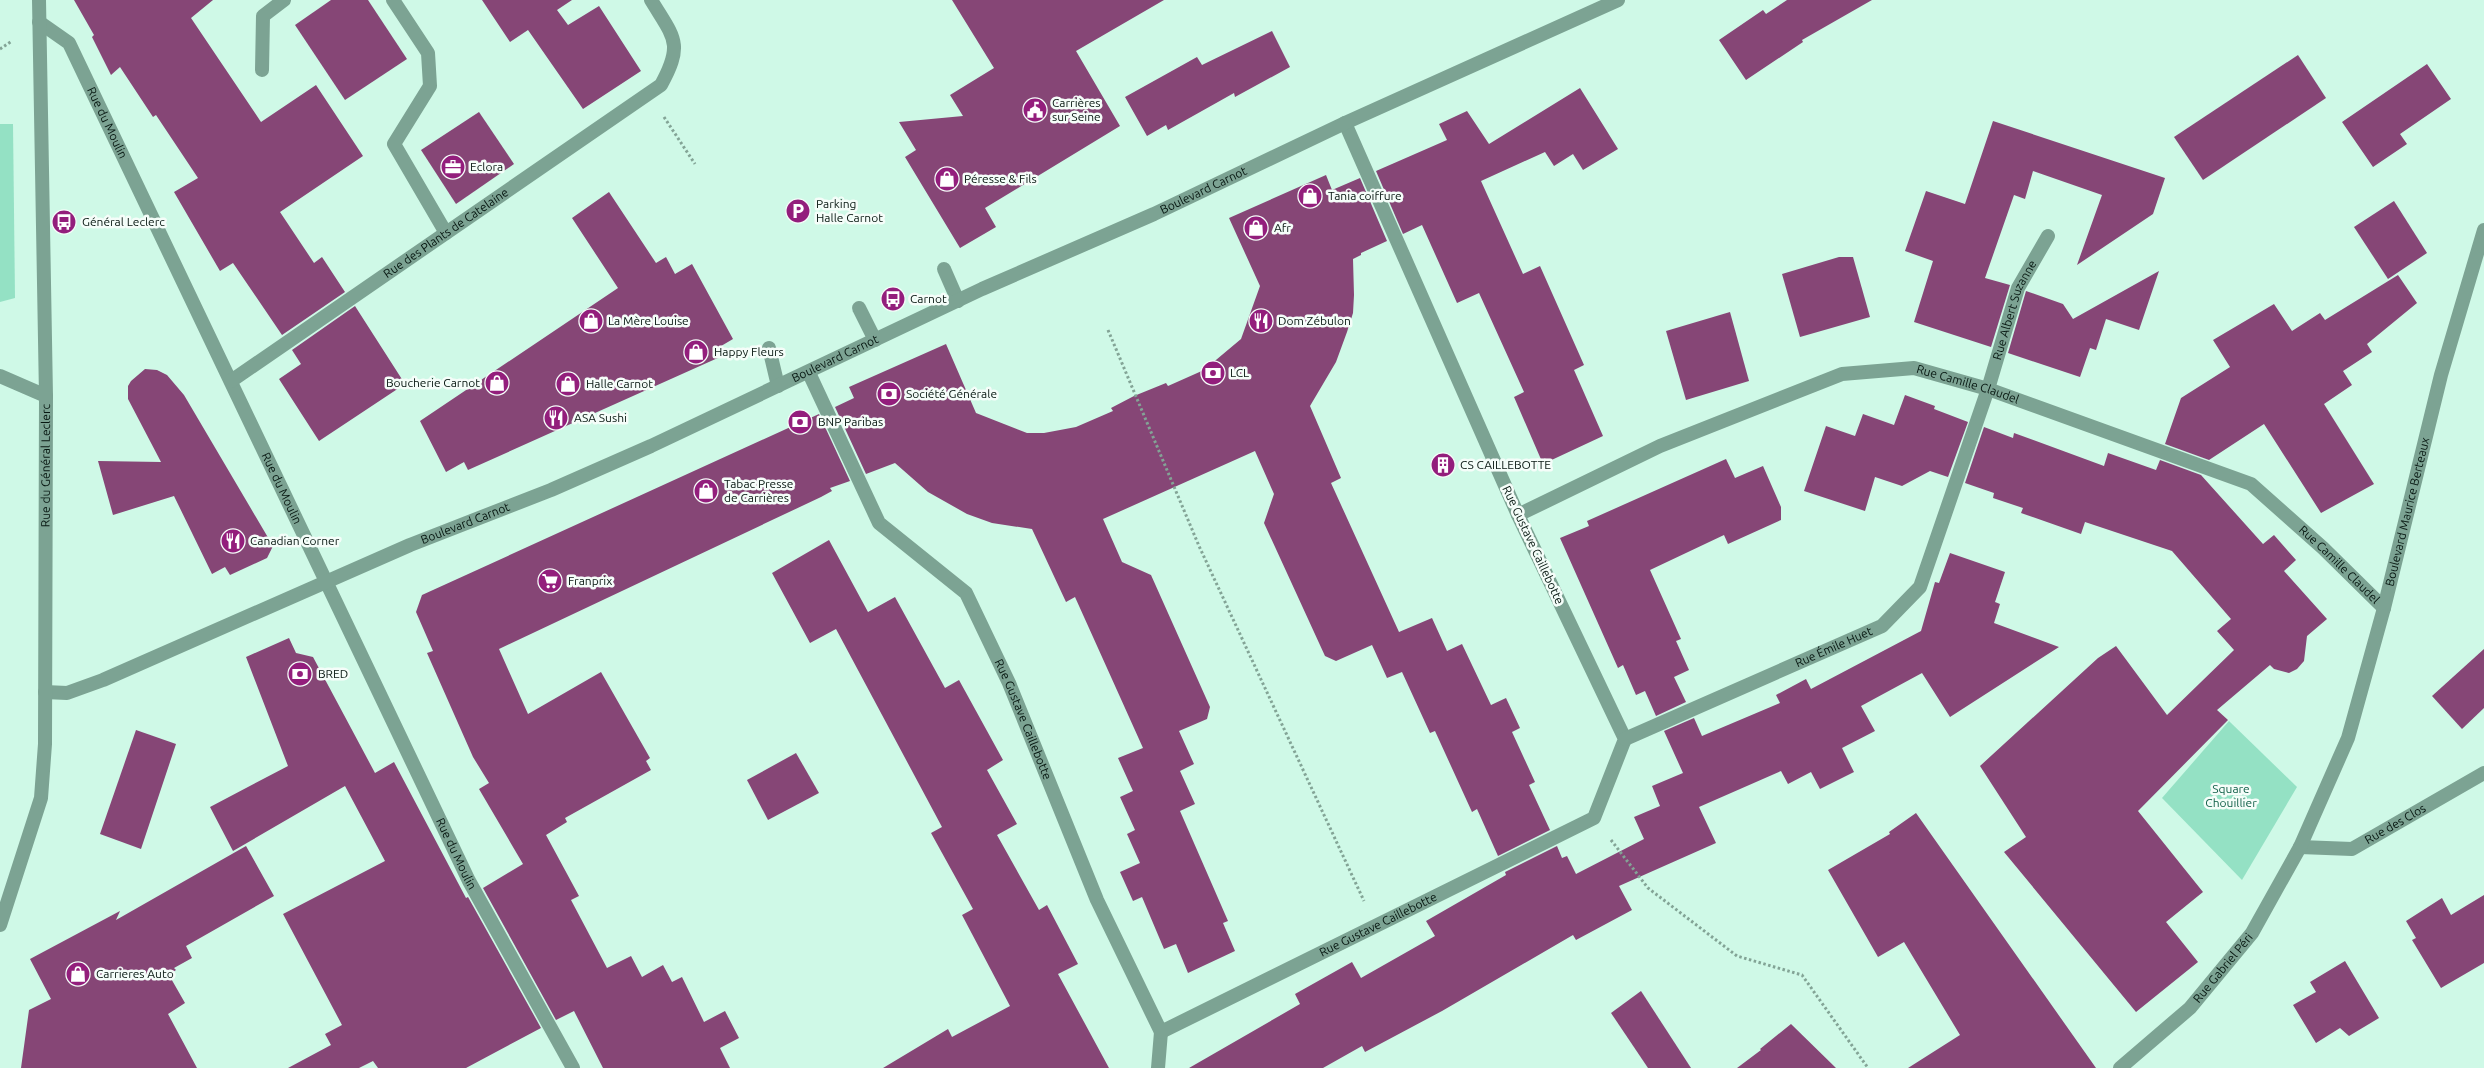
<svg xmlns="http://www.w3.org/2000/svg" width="2484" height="1068" font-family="Ubuntu,sans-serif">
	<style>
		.green { fill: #94e1c4 }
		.building { fill: #864676 }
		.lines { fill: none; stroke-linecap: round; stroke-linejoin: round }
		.path { stroke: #83a496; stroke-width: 3; stroke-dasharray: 2.5 2.5; stroke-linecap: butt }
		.service { stroke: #7ca393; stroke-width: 14 }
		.pedestrian { stroke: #7ca393; stroke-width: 14 }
		.minor { stroke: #7ca393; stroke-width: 14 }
		.tertiary { stroke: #7ca393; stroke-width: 14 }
		.labels { text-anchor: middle; stroke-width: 5; stroke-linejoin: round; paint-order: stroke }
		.poi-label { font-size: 12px; fill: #071711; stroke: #f5fdf9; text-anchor: start }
		.street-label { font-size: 12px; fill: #071711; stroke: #f5fdf9 }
		.park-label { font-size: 12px; fill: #13614a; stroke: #f5fdf9 }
	</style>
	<rect width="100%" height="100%" fill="#cff9e7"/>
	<g class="green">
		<polygon points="0,124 13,124 15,298 0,302"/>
		<polygon points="2229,721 2297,787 2242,880 2162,798"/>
	</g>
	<g class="building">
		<polygon points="74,0 213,0 191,18 261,122 316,85 363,156 280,212 314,263 322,257 345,292 282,335 233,263 220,271 174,192 198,178 156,115 153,117 120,67 111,75 92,37 94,35"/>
		<polygon points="331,0 368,0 407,59 345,100 295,25"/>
		<polygon points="482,0 572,0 557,10 568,25 599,6 641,71 583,109 528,30 510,42"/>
		<polygon points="952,0 1164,0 1076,51 1120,126 985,208 996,227 960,248 905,157 916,150 899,122 963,116 950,95 994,68"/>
		<polygon points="1787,0 1872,0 1802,40 1803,42 1746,80 1719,40 1763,10 1766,14"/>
		<polygon points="1272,31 1290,67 1235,97 1234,93 1168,130 1166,125 1147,136 1125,97 1197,57 1202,65"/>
		<polygon points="2298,55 2326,98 2203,180 2174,137"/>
		<polygon points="2427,64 2451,99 2400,134 2407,144 2373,167 2342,122"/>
		<polygon points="1580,88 1618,149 1583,170 1573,154 1554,166 1545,152 1481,181 1523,274 1540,266 1584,365 1574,370 1603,436 1543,464 1514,397 1524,392 1479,293 1457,303 1422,225 1403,234 1376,171 1447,140 1439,124 1467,111 1489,144"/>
		<polygon points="479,112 514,164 456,204 421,150"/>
		<polygon points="1993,121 2165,178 2153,214 2077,265 2102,195 2033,171 2025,199 2014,195 1985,278 2010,285 1991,347 1914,322 1933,261 1905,251 1926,191 1965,204"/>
		<polygon points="1326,175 1332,190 1360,178 1387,241 1361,253 1361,255 1353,259 1354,295 1353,313 1347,332 1336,362 1310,406 1341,478 1331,483 1399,632 1432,618 1447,651 1462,644 1491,705 1506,698 1520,728 1512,732 1535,782 1529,785 1550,830 1498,856 1477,809 1472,812 1435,731 1430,733 1402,672 1387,678 1372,645 1336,661 1325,656 1264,523 1274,494 1255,451 1103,519 1122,562 1151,575 1210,707 1207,719 1179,731 1194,764 1180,771 1195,804 1180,811 1228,921 1223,923 1235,951 1188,973 1176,944 1164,949 1142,897 1133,901 1120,872 1140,863 1127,834 1135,830 1120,797 1133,791 1118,758 1143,748 1075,597 1066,602 1032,529 992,523 967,514 928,492 895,463 866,474 835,407 854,398 849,387 946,344 976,413 1027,433 1044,433 1076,427 1113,411 1111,408 1134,396 1166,383 1168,386 1204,370 1241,339 1260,286 1229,218"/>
		<polygon points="609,192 656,263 666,257 675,274 692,264 733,339 716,349 720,357 468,470 464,462 446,472 420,421 618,288 572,218"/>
		<polygon points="2394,201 2427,253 2388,279 2354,227"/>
		<polygon points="1839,257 1853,257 1870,317 1800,337 1782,274"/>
		<polygon points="2159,271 2139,330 2106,319 2096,350 2090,348 2080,377 2008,353 2026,291 2063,304 2073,319"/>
		<polygon points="2398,275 2417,303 2367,344 2372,352 2343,371 2352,385 2324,404 2374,484 2321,513 2264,424 2209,460 2165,444 2181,398 2230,367 2213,340 2274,304 2292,331 2320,313 2325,320"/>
		<polygon points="355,306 405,384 319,441 279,379 301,364 292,350"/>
		<polygon points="1730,312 1749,381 1686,400 1666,331"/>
		<polygon points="145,369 157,370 167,375 184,395 273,546 267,558 230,575 225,567 212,574 174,496 113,515 98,461 161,462 128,399 128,386 131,381"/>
		<polygon points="1905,395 1935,406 1934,409 1968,422 1948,477 1930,471 1902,486 1875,477 1865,511 1804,491 1826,426 1855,436 1863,414 1894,425"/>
		<polygon points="819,414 850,481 830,488 832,491 821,497 499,649 528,714 601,672 650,758 646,761 651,770 565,818 567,822 546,835 579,896 571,900 607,968 631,956 642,977 663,965 672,982 682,977 704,1022 725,1011 739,1038 720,1048 730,1068 603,1068 574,1011 556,1020 483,888 523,864 479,789 489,783 473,757 427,653 433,651 416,612 422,595"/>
		<polygon points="1984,427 2013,438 2014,433 2104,466 2108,453 2156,470 2160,460 2201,475 2263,544 2274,535 2296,560 2284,571 2327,619 2307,636 2304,661 2297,669 2289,673 2274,669 2270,665 2217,710 2228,720 2138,811 2203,892 2166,922 2198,962 2136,1012 2004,852 2026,837 1980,766 2098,658 2116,646 2167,715 2234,650 2217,631 2231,619 2172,551 2085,522 2081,534 2021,513 2023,508 1993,498 1994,493 1965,483"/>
		<polygon points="1726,459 1735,478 1763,466 1781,507 1781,520 1728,544 1724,535 1650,570 1681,639 1676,641 1689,670 1674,677 1686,702 1656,716 1645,691 1636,695 1623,665 1618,668 1560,538 1589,526 1587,521"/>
		<polygon points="829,540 868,612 895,597 945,688 959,680 1003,760 987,770 1017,824 997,835 1039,910 1047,905 1078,964 1058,974 1109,1068 883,1068 948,1029 952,1037 1010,1006 962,915 973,909 931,833 942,827 836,629 810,643 772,573"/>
		<polygon points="1950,553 2005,572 1995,602 2000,604 1994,623 2059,647 1950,717 1922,673 1861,706 1875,731 1842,748 1854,772 1820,789 1811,772 1788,784 1781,771 1699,807 1716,843 1619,886 1632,910 1576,940 1573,935 1442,1011 1365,1052 1362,1046 1323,1068 1189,1068 1300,1004 1295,994 1352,962 1361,978 1435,936 1426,921 1506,875 1505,872 1557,846 1562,858 1567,856 1576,874 1644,839 1634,817 1660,806 1652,786 1683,773 1664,731 1694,718 1702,736 1780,703 1776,695 1806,679 1811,689 1921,631 1935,582 1939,583"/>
		<polygon points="289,638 296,653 313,657 375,773 394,762 466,898 468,897 541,1028 466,1068 378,1068 373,1061 359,1068 288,1068 331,1045 325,1034 342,1025 283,914 385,861 345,786 233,851 210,807 288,766 246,657"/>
		<polygon points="2484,649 2484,708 2462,729 2432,696"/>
		<polygon points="136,730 176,744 141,849 100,834"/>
		<polygon points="796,753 819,793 768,820 747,780"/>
		<polygon points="1916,813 2096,1068 1908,1068 1960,1035 1904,942 1878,957 1828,870 1890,834 1889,832"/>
		<polygon points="246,846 274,896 186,946 192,958 174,968 176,970 169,975 185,1003 168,1014 197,1068 21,1068 29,1010 51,999 30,959 120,911 116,920"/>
		<polygon points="2484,895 2484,963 2441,988 2412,940 2416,938 2406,921 2442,898 2451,915"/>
		<polygon points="2345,961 2379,1018 2349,1036 2340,1028 2316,1043 2293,1005 2316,992 2310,982"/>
		<polygon points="1641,991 1691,1068 1648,1068 1611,1013"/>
		<polygon points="1791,1024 1836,1068 1737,1068 1761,1050 1760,1049"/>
	</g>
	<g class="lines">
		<g class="path">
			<polyline points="0,49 12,41"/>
			<polyline points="664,117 695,164"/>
			<polyline points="1108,330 1199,546 1364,901"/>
			<polyline points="1611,840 1648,888 1737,956 1802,975 1868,1068"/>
		</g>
		<g class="service">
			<polyline points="393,0 428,53 430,86 394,144 446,233"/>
			<polyline points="262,70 263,16 284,0"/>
			<polyline points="944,269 958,301"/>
			<polyline points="859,308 875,340"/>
			<polyline points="769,348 778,386"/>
		</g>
		<polyline class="pedestrian" points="1158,1068 1161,1032"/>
		<g class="minor">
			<path id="s1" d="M39 22 69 43 469 881 573 1068"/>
			<path id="s2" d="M809 373 879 523 966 593 1009 683 1097 900 1161 1032 1594 818 1625 739 1518 515 1345 123"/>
			<polyline points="0,376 46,396"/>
			<path id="s3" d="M231 381 661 85C684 43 674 38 651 0"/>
			<path id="s4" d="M1518 515 1660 446 1842 374 1914 368 1988 389 2251 484 2323 548 2384 608"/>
			<path id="s5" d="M45 692 67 693 103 680 410 545 551 490 651 446 982 289 1154 214 1345 123 1618 0"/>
			<path id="s6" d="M1625 739 1882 626 1920 587 1988 389 2018 288 2048 236"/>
			<path id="s7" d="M2300 847 2352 849 2484 773"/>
			<path id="s8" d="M2120 1068 2190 1008 2252 933 2300 847 2348 738 2384 608 2441 375 2484 230"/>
		</g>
		<path class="tertiary" id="s9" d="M0 925 41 798 45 744 46 396 39 0"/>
	</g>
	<defs>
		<symbol id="civic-disc" viewBox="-11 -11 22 22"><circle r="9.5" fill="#931e7c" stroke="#f5fdf9"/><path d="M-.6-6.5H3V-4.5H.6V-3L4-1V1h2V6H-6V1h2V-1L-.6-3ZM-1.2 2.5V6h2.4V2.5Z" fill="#fff"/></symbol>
		<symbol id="office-disc" viewBox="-11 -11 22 22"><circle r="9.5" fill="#931e7c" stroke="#f5fdf9"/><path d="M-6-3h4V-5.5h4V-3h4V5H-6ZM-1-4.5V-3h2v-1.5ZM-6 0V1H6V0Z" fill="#fff"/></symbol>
		<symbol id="shop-disc" viewBox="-11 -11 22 22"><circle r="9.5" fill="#931e7c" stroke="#f5fdf9"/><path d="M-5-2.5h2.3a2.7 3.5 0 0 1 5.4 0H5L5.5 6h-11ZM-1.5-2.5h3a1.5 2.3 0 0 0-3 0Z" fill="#fff"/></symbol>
		<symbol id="parking-disc" viewBox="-11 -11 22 22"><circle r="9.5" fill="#931e7c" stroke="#f5fdf9"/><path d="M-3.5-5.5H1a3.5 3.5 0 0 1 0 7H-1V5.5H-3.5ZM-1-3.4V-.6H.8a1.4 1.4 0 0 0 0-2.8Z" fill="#fff"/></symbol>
		<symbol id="bus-disc" viewBox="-11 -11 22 22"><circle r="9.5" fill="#931e7c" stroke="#f5fdf9"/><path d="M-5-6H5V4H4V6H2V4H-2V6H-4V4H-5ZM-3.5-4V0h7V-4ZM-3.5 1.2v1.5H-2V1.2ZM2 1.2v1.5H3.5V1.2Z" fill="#fff"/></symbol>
		<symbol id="restaurant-disc" viewBox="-11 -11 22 22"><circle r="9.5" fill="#931e7c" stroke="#f5fdf9"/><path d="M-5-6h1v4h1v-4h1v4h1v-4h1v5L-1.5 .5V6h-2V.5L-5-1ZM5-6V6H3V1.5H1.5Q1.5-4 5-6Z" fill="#fff"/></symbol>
		<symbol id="bank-disc" viewBox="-11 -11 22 22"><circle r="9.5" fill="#931e7c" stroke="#f5fdf9"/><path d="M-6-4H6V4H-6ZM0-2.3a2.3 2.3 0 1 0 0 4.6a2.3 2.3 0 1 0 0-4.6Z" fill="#fff"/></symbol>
		<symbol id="building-disc" viewBox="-11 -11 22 22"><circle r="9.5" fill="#931e7c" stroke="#f5fdf9"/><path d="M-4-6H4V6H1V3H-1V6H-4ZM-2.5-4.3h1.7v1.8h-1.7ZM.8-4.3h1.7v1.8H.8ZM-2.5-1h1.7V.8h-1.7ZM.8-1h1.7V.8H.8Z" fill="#fff"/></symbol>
		<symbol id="supermarket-disc" viewBox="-11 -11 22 22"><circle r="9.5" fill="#931e7c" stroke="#f5fdf9"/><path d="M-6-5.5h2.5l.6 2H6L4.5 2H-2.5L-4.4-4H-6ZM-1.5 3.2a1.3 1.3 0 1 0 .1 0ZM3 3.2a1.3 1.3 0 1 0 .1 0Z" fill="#fff"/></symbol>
	</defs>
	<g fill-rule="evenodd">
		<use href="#civic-disc" x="1021" y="96" width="28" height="28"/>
		<use href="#office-disc" x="439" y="153" width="28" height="28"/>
		<use href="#shop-disc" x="933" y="165" width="28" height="28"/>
		<use href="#shop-disc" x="1296" y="182" width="28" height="28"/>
		<use href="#parking-disc" x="784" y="197" width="28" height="28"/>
		<use href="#bus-disc" x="50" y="208" width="28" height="28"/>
		<use href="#shop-disc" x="1242" y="214" width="28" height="28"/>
		<use href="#bus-disc" x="879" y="285" width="28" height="28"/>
		<use href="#shop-disc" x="577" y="307" width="28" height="28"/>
		<use href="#restaurant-disc" x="1247" y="307" width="28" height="28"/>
		<use href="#shop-disc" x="682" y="338" width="28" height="28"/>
		<use href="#bank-disc" x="1199" y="359" width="28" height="28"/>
		<use href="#shop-disc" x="483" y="369" width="28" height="28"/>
		<use href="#shop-disc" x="554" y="370" width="28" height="28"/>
		<use href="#bank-disc" x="875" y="380" width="28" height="28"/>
		<use href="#restaurant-disc" x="542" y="404" width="28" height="28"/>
		<use href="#bank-disc" x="786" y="408" width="28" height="28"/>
		<use href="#building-disc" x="1429" y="451" width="28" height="28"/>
		<use href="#shop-disc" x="692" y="477" width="28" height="28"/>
		<use href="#restaurant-disc" x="219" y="527" width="28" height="28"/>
		<use href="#supermarket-disc" x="536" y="567" width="28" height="28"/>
		<use href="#bank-disc" x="286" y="660" width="28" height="28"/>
		<use href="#shop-disc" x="64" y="960" width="28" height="28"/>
	</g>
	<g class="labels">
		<g class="poi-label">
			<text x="1052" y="107">Carrières<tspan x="1052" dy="14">sur Seine</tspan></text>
			<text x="470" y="171">Eclora</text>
			<text x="964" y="183">Péresse &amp; Fils</text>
			<text x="1328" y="200">Tania coiffure</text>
			<text x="816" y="208">Parking<tspan x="816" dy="14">Halle Carnot</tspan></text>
			<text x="82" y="226">Général Leclerc</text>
			<text x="1274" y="232">Afr</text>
			<text x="910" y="303">Carnot</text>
			<text x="608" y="325">La Mère Louise</text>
			<text x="1278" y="325">Dom Zébulon</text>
			<text x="714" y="356">Happy Fleurs</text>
			<text x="1230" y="377">LCL</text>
			<text x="480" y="387" text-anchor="end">Boucherie Carnot</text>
			<text x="586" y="388">Halle Carnot</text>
			<text x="906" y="398">Société Générale</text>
			<text x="574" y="422">ASA Sushi</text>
			<text x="818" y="426">BNP Paribas</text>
			<text x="1460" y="469">CS CAILLEBOTTE</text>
			<text x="724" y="488">Tabac Presse<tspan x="724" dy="14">de Carrières</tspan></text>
			<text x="250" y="545">Canadian Corner</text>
			<text x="568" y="585">Franprix</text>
			<text x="318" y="678">BRED</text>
			<text x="96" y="978">Carrieres Auto</text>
		</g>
		<g class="street-label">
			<text dy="4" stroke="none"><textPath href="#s1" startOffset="125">Rue du Moulin</textPath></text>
			<text dy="4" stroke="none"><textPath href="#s5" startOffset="1265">Boulevard Carnot</textPath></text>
			<text dy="4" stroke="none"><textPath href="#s3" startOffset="261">Rue des Plants de Catelaine</textPath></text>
			<text dy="4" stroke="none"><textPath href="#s6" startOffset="628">Rue Albert Suzanne</textPath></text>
			<text dy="4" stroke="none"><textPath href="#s5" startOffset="860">Boulevard Carnot</textPath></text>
			<text dy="4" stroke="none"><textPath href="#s4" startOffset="482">Rue Camille Claudel</textPath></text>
			<text dy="4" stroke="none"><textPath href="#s9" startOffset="466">Rue du Général Leclerc</textPath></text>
			<text dy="4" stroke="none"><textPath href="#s1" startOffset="530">Rue du Moulin</textPath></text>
			<text dy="4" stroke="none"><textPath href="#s8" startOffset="641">Boulevard Maurice Berteaux</textPath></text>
			<text dy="4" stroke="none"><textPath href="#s5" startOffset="455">Boulevard Carnot</textPath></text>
			<text transform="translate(1533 545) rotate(65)" y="4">Rue Gustave Caillebotte</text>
			<text dy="4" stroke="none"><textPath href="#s4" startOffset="902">Rue Camille Claudel</textPath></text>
			<text dy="4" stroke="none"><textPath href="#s6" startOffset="228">Rue Émile Huet</textPath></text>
			<text dy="4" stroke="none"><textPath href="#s2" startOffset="416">Rue Gustave Caillebotte</textPath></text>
			<text dy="4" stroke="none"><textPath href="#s7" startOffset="102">Rue des Clos</textPath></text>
			<text dy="4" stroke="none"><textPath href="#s1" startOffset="935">Rue du Moulin</textPath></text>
			<text dy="4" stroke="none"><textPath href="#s2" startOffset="1000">Rue Gustave Caillebotte</textPath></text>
			<text dy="4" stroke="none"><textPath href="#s8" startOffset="144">Rue Gabriel Péri</textPath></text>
		</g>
		<g class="park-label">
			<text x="2231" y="793">Square<tspan x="2231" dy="14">Chouillier</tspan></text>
		</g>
	</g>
</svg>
